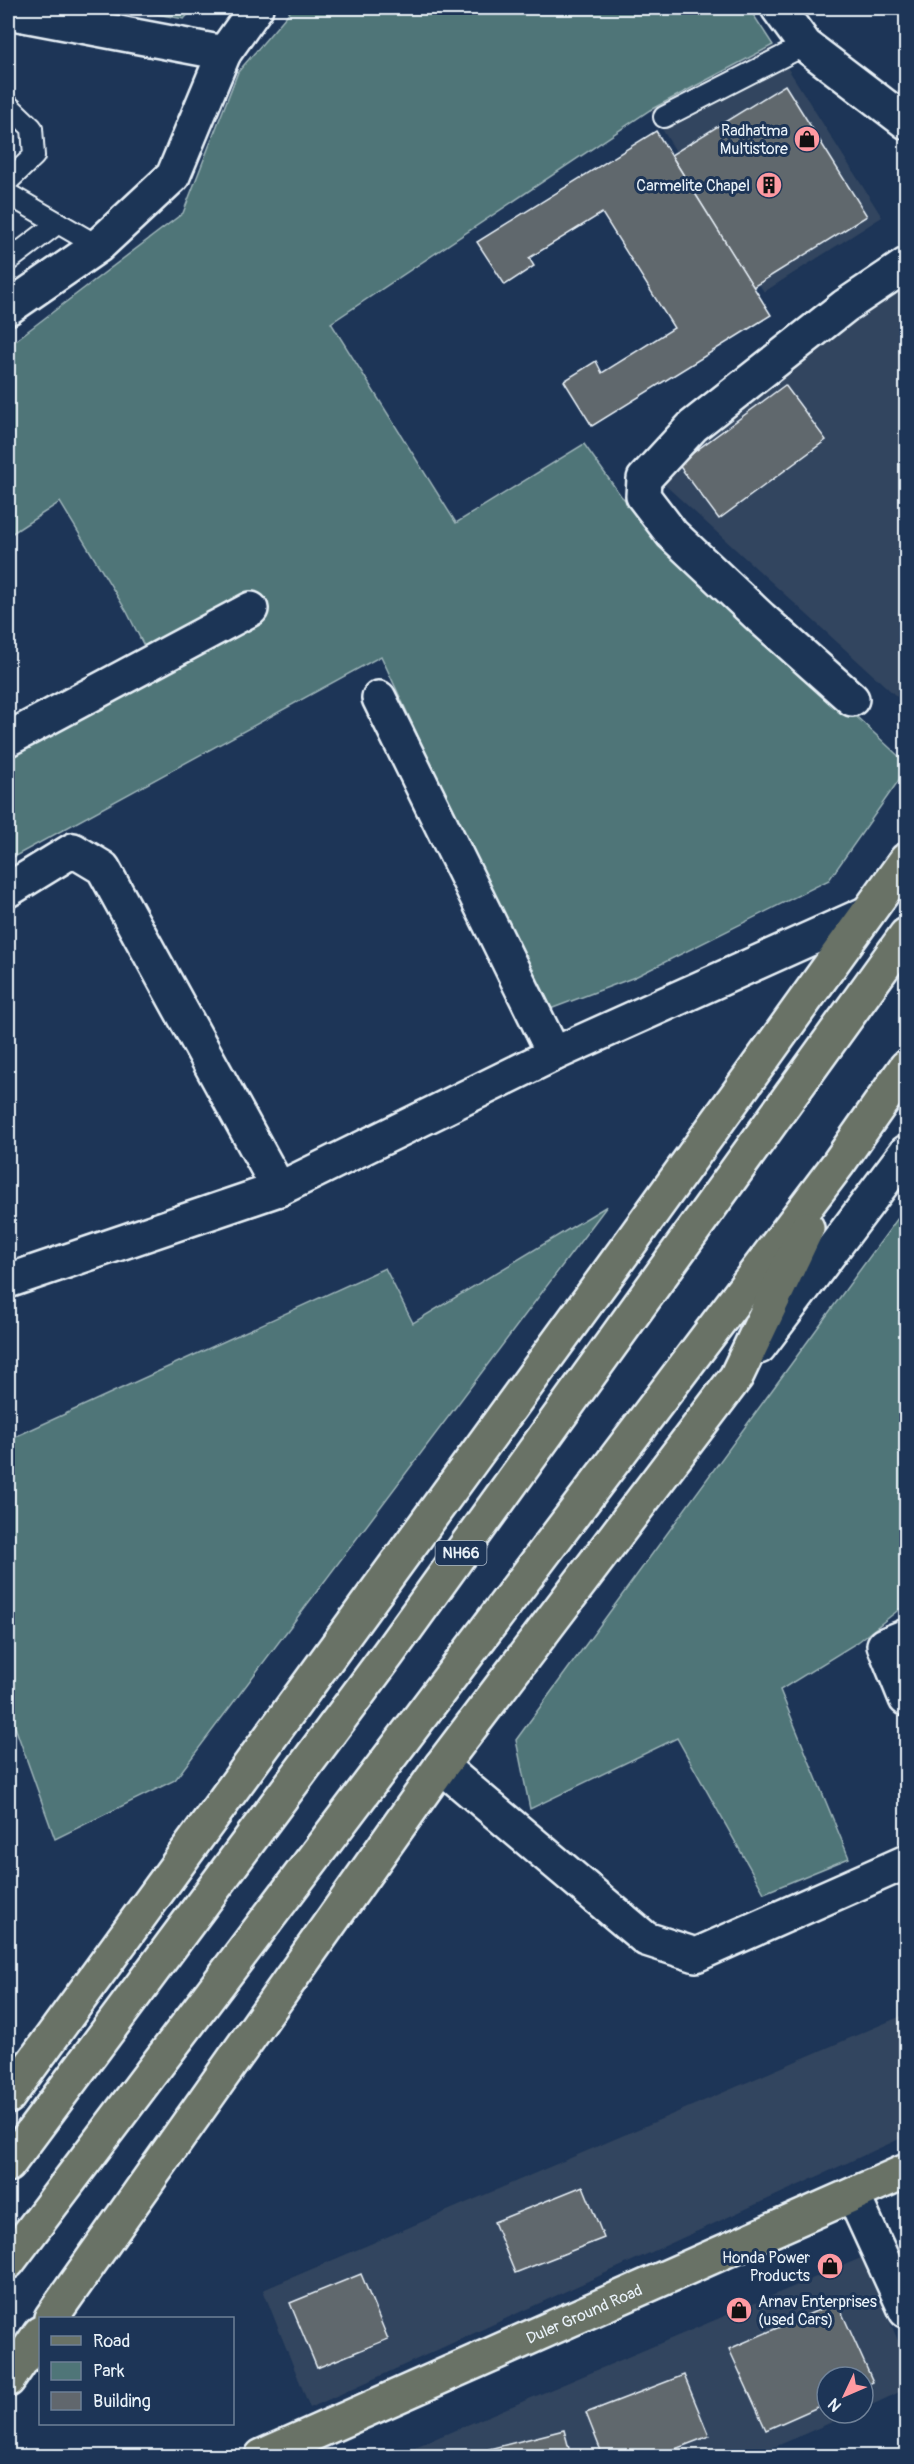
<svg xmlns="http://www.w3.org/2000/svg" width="914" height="2464" font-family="Pangolin,sans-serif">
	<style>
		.built { fill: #31445e }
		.green { fill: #4f7578; stroke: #9cb3b8; stroke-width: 1.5 }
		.building { fill: #61676d; stroke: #e8f1f8; stroke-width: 1.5 }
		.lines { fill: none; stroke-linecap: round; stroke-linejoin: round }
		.service-casing { stroke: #e8f1f8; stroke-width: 24 }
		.minor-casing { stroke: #e8f1f8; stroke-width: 38 }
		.tertiary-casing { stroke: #e8f1f8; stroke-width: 38 }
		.primary-casing { stroke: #e8f1f8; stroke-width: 38 }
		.trunk-casing { stroke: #e8f1f8; stroke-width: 38 }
		.service { stroke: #1d3557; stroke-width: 20 }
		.minor { stroke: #1d3557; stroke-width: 33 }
		.tertiary { stroke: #1d3557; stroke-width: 33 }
		.primary { stroke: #697266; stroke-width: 33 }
		.trunk { stroke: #697266; stroke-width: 33 }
		.labels { text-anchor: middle; stroke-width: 6; stroke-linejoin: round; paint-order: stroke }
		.shield { fill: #1d3557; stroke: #abb9c8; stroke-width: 1.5 }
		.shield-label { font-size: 15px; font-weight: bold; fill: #e8f1f8 }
		.poi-label { font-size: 16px; fill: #e8f1f8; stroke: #1d3557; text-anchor: end }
		.street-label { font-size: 16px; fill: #e8f1f8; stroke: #1d3557 }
	</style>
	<rect width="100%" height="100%" fill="#1d3557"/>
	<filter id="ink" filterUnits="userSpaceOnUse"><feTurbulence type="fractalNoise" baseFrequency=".0167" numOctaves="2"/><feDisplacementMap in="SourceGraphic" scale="12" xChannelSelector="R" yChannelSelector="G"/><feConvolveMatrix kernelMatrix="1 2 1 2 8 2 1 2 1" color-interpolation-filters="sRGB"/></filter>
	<g filter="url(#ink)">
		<g class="built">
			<polygon points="773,45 882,217 764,292 650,110"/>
			<polygon points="906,282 906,705 655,476"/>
			<polygon points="906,2014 906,2136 310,2408 263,2290"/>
			<polygon points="861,2258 906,2358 906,2389 863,2409 863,2377 827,2377 827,2413 853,2413 754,2456 394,2456"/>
		</g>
		<g class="green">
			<polygon points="123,8 194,8 184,19"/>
			<polygon points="293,8 749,8 773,45 650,110 331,323 456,523 584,444 621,496 906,763 906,770 829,880 635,977 545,1011 381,656 8,860 8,758 159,676 127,612 60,502 8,536 8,346 183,213 238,72"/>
			<polygon points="607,1206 175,1780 55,1839 8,1707 8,1440 385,1268 413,1323"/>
			<polygon points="906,1207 906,1604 858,1642 780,1690 849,1858 764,1893 677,1738 530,1809 516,1740"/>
		</g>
		<g class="building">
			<polygon points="785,85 867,216 753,287 671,155"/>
			<polygon points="656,131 771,315 592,426 564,381 596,361 602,373 674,328 602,213 529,258 534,266 505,285 477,242"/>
			<polygon points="785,385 826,440 719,519 678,464"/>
			<polygon points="583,2186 604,2238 515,2273 494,2222"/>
			<polygon points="361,2274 388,2339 317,2368 290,2303"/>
			<polygon points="837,2302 873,2382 863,2387 863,2377 827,2377 827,2403 766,2430 729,2349"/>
			<polygon points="684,2375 709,2436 657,2456 603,2456 586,2413"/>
			<polygon points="564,2430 571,2456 491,2456 489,2449"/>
		</g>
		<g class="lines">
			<defs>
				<g id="service">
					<polyline points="8,105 32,128 34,156 8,181"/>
					<polyline points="664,117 805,45"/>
					<polyline points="8,194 98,246"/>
					<polyline points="8,261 58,223"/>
				</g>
				<g id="minor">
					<polyline points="778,8 805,45 906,122"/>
					<polyline points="8,308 98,246 173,176 224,53"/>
					<polyline points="379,698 554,1054"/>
					<polyline points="852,699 761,618 672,534 643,496 644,479 693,426 845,306 906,265"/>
					<polyline points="8,739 251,609"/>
					<polyline points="8,890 73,850 103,868 279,1189"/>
					<polyline points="8,1281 279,1189 554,1054 867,913"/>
					<polyline points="906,1636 884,1645 906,1699"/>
					<polyline points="441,1766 646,1939 696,1955 906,1862"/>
					<polyline points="853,2195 906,2311"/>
				</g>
				<g id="tertiary">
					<polyline points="8,12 224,53 256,8"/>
					<polyline points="759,1347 906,1152"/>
				</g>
				<g id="primary">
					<path id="s1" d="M262 2456 906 2171"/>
				</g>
				<g id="trunk">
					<polyline points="8,2097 628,1246 906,860"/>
					<polyline points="8,2165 388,1654 906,935"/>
					<polyline points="8,2262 838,1164 906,1067"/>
					<polyline points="51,2318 441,1766 736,1377 807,1228"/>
					<polyline points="8,2380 40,2333"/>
				</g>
			</defs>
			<use href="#service" class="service-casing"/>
			<use href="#minor" class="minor-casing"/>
			<use href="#tertiary" class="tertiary-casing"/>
			<use href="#primary" class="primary-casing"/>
			<use href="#trunk" class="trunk-casing"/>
			<use href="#service" class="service"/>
			<use href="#minor" class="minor"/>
			<use href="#tertiary" class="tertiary"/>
			<use href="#primary" class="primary"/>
			<use href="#trunk" class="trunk"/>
		</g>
	</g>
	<defs>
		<symbol id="shop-disc" viewBox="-11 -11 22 22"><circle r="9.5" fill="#ff9aa2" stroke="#1d3557"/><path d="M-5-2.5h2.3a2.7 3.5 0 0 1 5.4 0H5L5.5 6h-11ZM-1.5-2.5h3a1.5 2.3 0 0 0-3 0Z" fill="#111"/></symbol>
		<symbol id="building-disc" viewBox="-11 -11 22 22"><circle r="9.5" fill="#ff9aa2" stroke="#1d3557"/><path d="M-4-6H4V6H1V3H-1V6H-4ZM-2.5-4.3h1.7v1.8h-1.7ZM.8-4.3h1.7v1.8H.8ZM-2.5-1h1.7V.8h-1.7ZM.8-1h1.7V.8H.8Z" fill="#111"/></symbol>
	</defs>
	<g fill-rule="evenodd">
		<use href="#shop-disc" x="792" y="124" width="30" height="30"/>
		<use href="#building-disc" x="754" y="170" width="30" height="30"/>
		<use href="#shop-disc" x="815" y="2251" width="30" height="30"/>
		<use href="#shop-disc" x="724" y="2295" width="30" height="30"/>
	</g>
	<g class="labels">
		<rect class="shield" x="435.5" y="1541" width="51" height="24" rx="4.5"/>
		<g class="shield-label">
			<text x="461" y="1558">NH66</text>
		</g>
		<g class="poi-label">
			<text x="788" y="136">Radhatma<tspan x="788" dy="18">Multistore</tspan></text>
			<text x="750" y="191">Carmelite Chapel</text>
			<text x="810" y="2263">Honda Power<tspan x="810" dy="18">Products</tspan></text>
			<text x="758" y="2307" text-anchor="start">Arnav Enterprises<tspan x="758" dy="18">(used Cars)</tspan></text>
		</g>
		<g class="street-label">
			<text dy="6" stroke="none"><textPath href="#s1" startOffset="352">Duler Ground Road</textPath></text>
		</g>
	</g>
	<rect width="914" height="2464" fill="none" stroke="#1d3557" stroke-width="30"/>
	<rect x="15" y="15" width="884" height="2434" fill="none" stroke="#e8f1f8" stroke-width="2" filter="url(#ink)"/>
	<rect x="39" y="2317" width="195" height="108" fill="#1d3557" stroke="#6e8097" stroke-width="1.5"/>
	<rect x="51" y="2336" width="30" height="9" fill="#697266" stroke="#6e8097" stroke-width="1.5"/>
	<text x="93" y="2347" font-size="18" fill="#e8f1f8">Road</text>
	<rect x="51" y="2362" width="30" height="18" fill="#4f7578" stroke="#6e8097" stroke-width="1.5"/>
	<text x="93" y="2377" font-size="18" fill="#e8f1f8">Park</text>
	<rect x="51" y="2392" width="30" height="18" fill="#61676d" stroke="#6e8097" stroke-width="1.5"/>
	<text x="93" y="2407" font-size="18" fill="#e8f1f8">Building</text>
	<g transform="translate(845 2395) rotate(226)"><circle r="28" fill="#1d3557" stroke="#6e8097" stroke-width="1.5"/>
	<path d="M0-4.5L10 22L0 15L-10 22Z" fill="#ff9aa2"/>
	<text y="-9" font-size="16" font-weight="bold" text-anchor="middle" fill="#e8f1f8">N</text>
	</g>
</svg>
